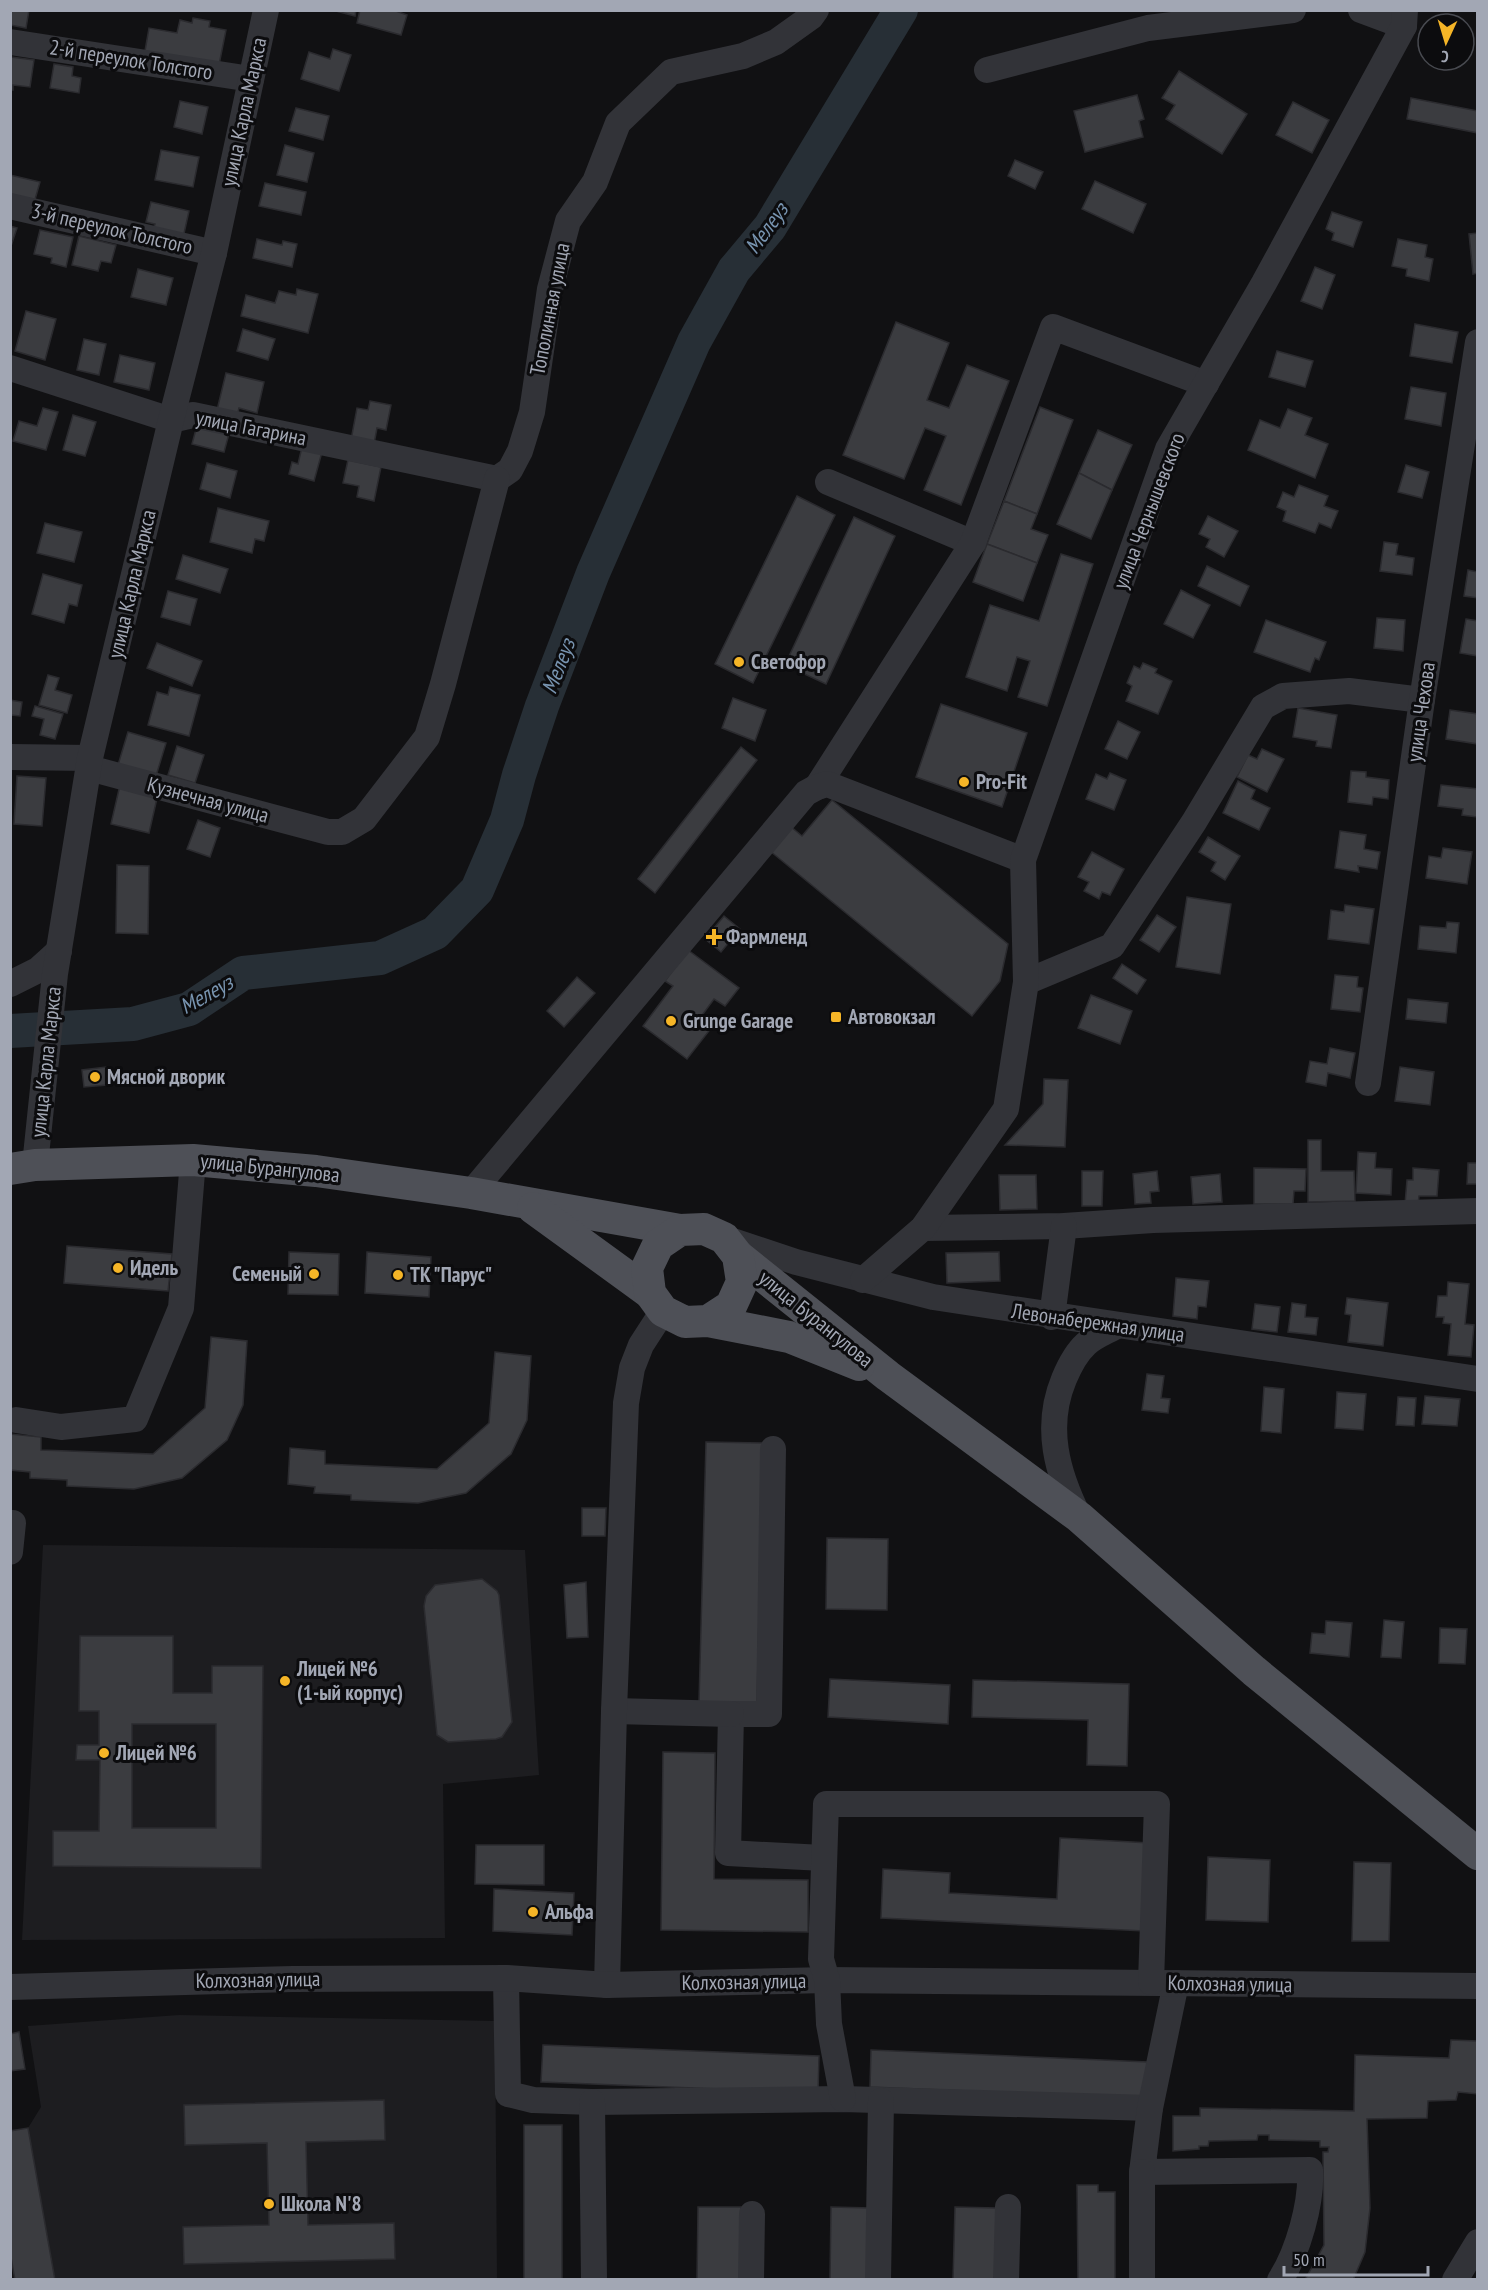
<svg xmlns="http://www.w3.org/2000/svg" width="1488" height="2290" font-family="'PT Sans Narrow',sans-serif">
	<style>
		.built { fill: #1d1d20 }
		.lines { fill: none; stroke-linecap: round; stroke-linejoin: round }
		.river { stroke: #272f36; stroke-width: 34 }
		.building { fill: #3b3c40; stroke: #2b2b2f; stroke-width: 1.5; fill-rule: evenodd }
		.minor { stroke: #323338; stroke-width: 26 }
		.major { stroke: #4e5057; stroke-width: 32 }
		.poi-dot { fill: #f5b527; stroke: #0c0c0e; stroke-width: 2 }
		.labels { text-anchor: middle; stroke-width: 6; stroke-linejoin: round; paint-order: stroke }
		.street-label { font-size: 21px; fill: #a2a7b4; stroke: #0c0c0e }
		.poi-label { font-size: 21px; font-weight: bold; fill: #a2a7b4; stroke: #0c0c0e; text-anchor: start }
		.water-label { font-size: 22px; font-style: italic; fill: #7894b0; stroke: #0c0c0e }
	</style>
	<rect width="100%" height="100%" fill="#111113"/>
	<g class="built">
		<polygon points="43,1545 525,1550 539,1775 443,1784 445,1938 22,1940"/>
		<polygon points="179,2015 495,2021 497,2279 55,2279 28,2128 41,2107 28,2026"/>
	</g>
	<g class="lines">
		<polyline class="river" points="10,1031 133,1024 189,1009 243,973 380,958 435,933 477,890 507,820 519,775 542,706 593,573 694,342 734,270 770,227 901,10"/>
	</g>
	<g class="building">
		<polygon points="10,10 29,10 26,28 10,25"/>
		<polygon points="332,10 356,10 355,16"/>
		<polygon points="360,10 393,10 407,15 401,35 357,23"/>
		<polygon points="193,18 210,21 209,27 226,30 219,65 145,51 149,28 177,33 180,20 192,23"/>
		<polygon points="333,49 351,55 339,91 301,79 309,52 330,59"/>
		<polygon points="11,57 34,60 30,87 13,85 13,90 10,90"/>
		<polygon points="54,64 73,67 72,76 81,78 79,93 50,88"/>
		<polygon points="1179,71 1247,114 1222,154 1166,119 1175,105 1162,98"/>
		<polygon points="1137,95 1144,119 1139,121 1143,137 1085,152 1074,111"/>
		<polygon points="1411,98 1478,111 1478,133 1407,119"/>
		<polygon points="180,101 208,107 202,134 174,127"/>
		<polygon points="1293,102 1329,120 1312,153 1276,135"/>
		<polygon points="296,108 329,116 323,140 289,131"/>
		<polygon points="285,145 314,153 307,182 277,175"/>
		<polygon points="161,150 199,157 193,187 155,180"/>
		<polygon points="1015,160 1043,172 1035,189 1008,176"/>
		<polygon points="10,175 40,182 34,203 10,197"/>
		<polygon points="1095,181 1146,204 1133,233 1082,209"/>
		<polygon points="265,183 306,192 301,215 259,206"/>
		<polygon points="151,202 189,211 183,238 153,230 155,224 146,222"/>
		<polygon points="1332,212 1362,222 1353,247 1332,240 1334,233 1326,229"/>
		<polygon points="10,226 17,228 10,249"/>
		<polygon points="40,230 73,237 66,267 51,263 52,258 34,254"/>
		<polygon points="1478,233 1478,273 1473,274 1469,234"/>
		<polygon points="79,236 116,245 111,263 101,261 98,271 72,265"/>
		<polygon points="257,239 282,245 283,241 297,244 292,267 253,258"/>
		<polygon points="1398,239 1427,245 1425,257 1433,259 1429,281 1406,276 1407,269 1392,266"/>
		<polygon points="1315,267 1335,275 1322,309 1301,301"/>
		<polygon points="138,269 173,278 166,305 131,297"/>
		<polygon points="297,289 318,294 308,333 241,316 246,295 275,303 279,291 296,295"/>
		<polygon points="26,311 56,319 45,360 15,351"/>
		<polygon points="896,322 949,343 927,400 949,408 967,365 1009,381 961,505 924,490 946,436 925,428 904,479 843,455"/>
		<polygon points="1415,324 1458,332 1452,363 1410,356"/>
		<polygon points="243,329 275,339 268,360 237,351"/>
		<polygon points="84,339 106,344 99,375 77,370"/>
		<polygon points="1277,351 1313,361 1305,387 1269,377"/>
		<polygon points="120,355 155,363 149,390 114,382"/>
		<polygon points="226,373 264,382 257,413 239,408 237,416 217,410"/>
		<polygon points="1411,387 1446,393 1441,426 1405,419"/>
		<polygon points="370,401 391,405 386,430 377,428 374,444 351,440 357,408 368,410"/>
		<polygon points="1040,407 1073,420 1037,514 1004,501"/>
		<polygon points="43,408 58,412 46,450 13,441 19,421 37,426"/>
		<polygon points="1288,409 1312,418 1305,435 1328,444 1315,478 1248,450 1260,420 1280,428"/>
		<polygon points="73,415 96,422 85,456 63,450"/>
		<polygon points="198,422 230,430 224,452 192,444"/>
		<polygon points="1098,430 1132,445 1112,490 1079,473"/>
		<polygon points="302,447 322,452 314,481 289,474 292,462 298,464"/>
		<polygon points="348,460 381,467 374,501 357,497 359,486 343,483"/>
		<polygon points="207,463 237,471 230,498 200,489"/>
		<polygon points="1406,465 1429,472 1422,498 1398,492"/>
		<polygon points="1079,473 1112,490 1091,539 1057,524"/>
		<polygon points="1299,485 1328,496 1324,506 1338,511 1331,528 1319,523 1315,533 1283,521 1286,511 1277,507 1283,492 1294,497"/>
		<polygon points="797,496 835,515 753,683 715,664"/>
		<polygon points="1004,501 1037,514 1031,529 1048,535 1037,563 987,544"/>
		<polygon points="218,508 269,521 264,541 255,539 252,553 210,542"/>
		<polygon points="1208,516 1238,531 1224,557 1206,547 1210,539 1199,534"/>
		<polygon points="854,517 895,536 826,684 785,665"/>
		<polygon points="45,523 82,532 74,562 37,553"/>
		<polygon points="1384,542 1398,544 1396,555 1414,558 1412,575 1380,571"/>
		<polygon points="987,544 1037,563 1023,601 973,582"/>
		<polygon points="1061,554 1093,564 1047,706 1018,697 1030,661 1017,657 1007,691 966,677 990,605 1039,621"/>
		<polygon points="183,555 228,569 220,593 176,579"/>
		<polygon points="1207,566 1249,586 1240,606 1198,586"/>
		<polygon points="1468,570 1478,572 1478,598 1464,596"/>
		<polygon points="43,574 82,585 77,606 69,604 64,623 32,614"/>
		<polygon points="1181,590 1210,605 1193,638 1164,624"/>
		<polygon points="168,591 197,599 190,625 161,617"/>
		<polygon points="1377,618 1405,620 1403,651 1374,648"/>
		<polygon points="1466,619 1478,621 1478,656 1460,653"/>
		<polygon points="1266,620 1326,642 1319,660 1315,658 1310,672 1254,652"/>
		<polygon points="157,643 202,661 192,686 147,668"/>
		<polygon points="1143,663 1157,669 1155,673 1172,681 1158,714 1126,701 1132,686 1127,683 1134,666 1140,669"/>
		<polygon points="48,675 59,678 55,690 72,695 67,713 39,705"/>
		<polygon points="170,687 200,695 189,736 148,725 157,692 168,695"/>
		<polygon points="733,698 766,710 755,741 722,728"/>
		<polygon points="10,700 22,702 20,716 11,715 10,716"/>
		<polygon points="941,704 1027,733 1002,807 916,777"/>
		<polygon points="35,706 63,714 55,739 40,735 44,719 32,716"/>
		<polygon points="1298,708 1337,715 1331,748 1316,746 1317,741 1293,737"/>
		<polygon points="1450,710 1478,714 1478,744 1446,739"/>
		<polygon points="1118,721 1140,732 1127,759 1105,749"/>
		<polygon points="128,732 166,743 156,776 118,765"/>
		<polygon points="177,746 204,755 195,783 168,775"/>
		<polygon points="741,747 757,760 655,893 638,879"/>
		<polygon points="1262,749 1284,759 1267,792 1237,777 1248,755 1257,759"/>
		<polygon points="1351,771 1366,772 1366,777 1389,780 1388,799 1373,797 1372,805 1348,802"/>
		<polygon points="1110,773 1126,780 1114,810 1086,799 1096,774 1107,779"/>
		<polygon points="17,776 46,778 42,826 14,824"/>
		<polygon points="1238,781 1255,790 1251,799 1270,808 1259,830 1223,813"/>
		<polygon points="120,785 158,794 149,833 111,824"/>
		<polygon points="1441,785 1478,789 1477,817 1462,815 1463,809 1438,806"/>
		<polygon points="832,800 1008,944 1000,981 972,1016 770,851 790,826 802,836"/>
		<polygon points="198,820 220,828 210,857 187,849"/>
		<polygon points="1340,831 1366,835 1364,849 1380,852 1377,869 1358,866 1359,872 1335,868"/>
		<polygon points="1208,837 1240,856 1225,880 1211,871 1216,862 1199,852"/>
		<polygon points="1443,848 1472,852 1467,884 1426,878 1429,856 1441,858"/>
		<polygon points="1092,852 1124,869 1110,895 1102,892 1099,899 1084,891 1089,882 1078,877"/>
		<polygon points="117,865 149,866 148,934 116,933"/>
		<polygon points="1187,897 1231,904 1220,974 1176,967"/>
		<polygon points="1345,905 1374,909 1369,944 1328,939 1331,910 1344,912"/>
		<polygon points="1157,915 1176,927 1159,952 1140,940"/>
		<polygon points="724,916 740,929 721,952 705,939"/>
		<polygon points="1447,922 1459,923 1456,953 1418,949 1420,926 1446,928"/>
		<polygon points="688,950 739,988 725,1006 714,999 700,1018 712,1027 687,1059 643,1026 673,986 665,981"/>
		<polygon points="1122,964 1146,980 1137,994 1113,978"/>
		<polygon points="1335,975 1358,977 1357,987 1363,988 1360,1012 1331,1009"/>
		<polygon points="577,977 595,993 564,1027 547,1011"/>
		<polygon points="1091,995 1132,1011 1120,1044 1078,1028"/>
		<polygon points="1408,999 1448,1003 1446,1023 1406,1019"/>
		<polygon points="1330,1048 1355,1053 1350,1078 1328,1073 1326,1086 1306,1082 1310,1061 1327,1064"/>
		<polygon points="106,1067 107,1085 84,1087 82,1070"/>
		<polygon points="1400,1067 1434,1072 1430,1105 1395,1101"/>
		<polygon points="1044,1079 1068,1080 1065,1147 1005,1145 1043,1104"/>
		<polygon points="1308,1140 1321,1140 1321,1171 1354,1171 1355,1201 1308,1202"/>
		<polygon points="1358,1152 1376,1153 1375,1168 1392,1169 1391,1195 1356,1193"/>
		<polygon points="1468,1163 1478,1163 1478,1184 1467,1184"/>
		<polygon points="1254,1168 1306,1169 1305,1191 1294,1191 1293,1204 1254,1204"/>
		<polygon points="1413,1168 1439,1170 1437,1196 1419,1196 1418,1205 1405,1204 1407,1180 1413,1180"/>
		<polygon points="1082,1171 1103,1171 1102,1206 1082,1206"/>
		<polygon points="1157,1171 1159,1191 1150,1192 1151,1203 1135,1204 1133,1174"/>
		<polygon points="1220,1174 1222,1202 1193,1204 1191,1177"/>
		<polygon points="999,1175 1036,1175 1037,1209 1000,1210"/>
		<polygon points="67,1246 172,1254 168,1291 64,1283"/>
		<polygon points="289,1252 339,1254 338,1295 288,1294"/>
		<polygon points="367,1252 431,1257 429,1297 365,1293"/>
		<polygon points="999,1252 1000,1281 947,1283 946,1253"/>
		<polygon points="1176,1278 1209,1281 1206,1307 1198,1306 1197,1319 1173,1316"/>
		<polygon points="1448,1282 1469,1284 1465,1324 1474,1325 1471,1357 1448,1355 1451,1324 1443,1323 1444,1317 1436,1317 1438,1296 1447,1296"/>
		<polygon points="1347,1298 1388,1303 1383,1346 1348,1342 1351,1315 1345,1314"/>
		<polygon points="1292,1303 1306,1305 1305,1317 1318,1318 1316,1335 1288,1332"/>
		<polygon points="1255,1304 1280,1307 1277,1332 1252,1329"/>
		<polygon points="211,1337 247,1341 243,1405 227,1440 182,1478 134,1489 67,1486 67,1480 30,1478 30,1472 10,1470 10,1434 41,1437 41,1450 153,1454 205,1408"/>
		<polygon points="495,1352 531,1356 527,1420 511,1454 466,1493 418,1503 351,1500 351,1495 314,1493 315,1487 288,1484 290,1448 325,1451 325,1464 437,1469 489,1423"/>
		<polygon points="1147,1374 1164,1376 1161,1398 1170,1399 1168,1413 1142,1410"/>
		<polygon points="1264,1387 1284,1389 1281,1433 1261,1431"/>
		<polygon points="1337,1392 1366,1394 1363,1430 1335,1428"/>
		<polygon points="1425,1396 1460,1399 1457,1426 1422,1424"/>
		<polygon points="1398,1397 1416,1398 1414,1426 1396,1425"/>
		<polygon points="706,1442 763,1443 757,1704 699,1702"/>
		<polygon points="582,1508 606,1508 605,1536 582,1536"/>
		<polygon points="827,1538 888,1539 887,1610 826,1609"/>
		<polygon points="482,1579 497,1591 499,1595 512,1722 502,1737 496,1739 448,1742 437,1735 424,1606 426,1596 435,1585"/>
		<polygon points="586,1582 588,1637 567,1638 564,1585"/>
		<polygon points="1384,1620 1404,1622 1401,1658 1381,1657"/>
		<polygon points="1326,1621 1352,1623 1349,1657 1310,1653 1312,1633 1325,1634"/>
		<polygon points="1440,1628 1467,1629 1465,1664 1439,1663"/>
		<path d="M80 1636H173V1693H212V1666H263L261 1868 53 1866V1831H99L100 1760H76L77 1745H99V1711H79ZM132 1724H216V1828H132Z"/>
		<polygon points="830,1679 950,1685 948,1724 828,1717"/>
		<polygon points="973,1680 1129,1684 1127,1766 1087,1765 1088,1720 972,1717"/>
		<polygon points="663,1752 715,1753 714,1879 808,1880 808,1932 661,1930"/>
		<polygon points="1060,1838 1150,1843 1145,1931 881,1918 883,1869 950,1873 949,1893 1057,1899"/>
		<polygon points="476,1845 544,1845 544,1885 475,1884"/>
		<polygon points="1208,1857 1270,1860 1268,1922 1206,1920"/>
		<polygon points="1354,1862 1391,1863 1389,1941 1352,1941"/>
		<polygon points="494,1889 574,1893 572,1935 493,1931"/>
		<polygon points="19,2032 25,2069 10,2071 10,2034"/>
		<polygon points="1451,2040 1478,2041 1478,2094 1458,2092 1456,2100 1428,2101 1427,2118 1367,2119 1370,2208 1365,2252 1353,2280 1305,2280 1324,2245 1323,2152 1328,2152 1329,2147 1320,2147 1320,2141 1269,2140 1269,2135 1258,2135 1257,2140 1209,2141 1208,2146 1199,2146 1199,2149 1173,2151 1173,2116 1200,2116 1200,2108 1354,2111 1355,2055 1449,2058"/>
		<polygon points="543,2045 819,2056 818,2093 541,2082"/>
		<polygon points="871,2050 1148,2062 1146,2098 870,2087"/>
		<polygon points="384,2100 385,2140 306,2142 308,2225 394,2223 395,2259 184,2264 183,2227 269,2225 267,2143 185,2145 184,2105"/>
		<rect x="524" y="2125" width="38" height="155"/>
		<polygon points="28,2128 55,2280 15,2280 10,2252 10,2131"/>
		<polygon points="1077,2185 1098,2185 1098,2192 1115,2192 1115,2280 1078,2280"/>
		<polygon points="698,2207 741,2207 741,2280 697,2280"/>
		<polygon points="831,2207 872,2208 870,2280 830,2280"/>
		<polygon points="955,2207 997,2208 995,2280 953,2280"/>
	</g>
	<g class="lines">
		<g class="minor">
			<polyline points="1361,10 1404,26"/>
			<polyline points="10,42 251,79"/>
			<polyline points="987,70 1148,28 1293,10"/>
			<polyline points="10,206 214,253"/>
			<polyline points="10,368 171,420 193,415 497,479"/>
			<polyline points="497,479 510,470 520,451 532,412 550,289 568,221 595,182 618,123 671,72 743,56 776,42 811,17 816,10"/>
			<polyline points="828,482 973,543"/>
			<polyline points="10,757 90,758"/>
			<polyline points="89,768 328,832 342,832 364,819 427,737 443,684 497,479"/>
			<polyline points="817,787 973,543 1053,327 1206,384"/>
			<polyline points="1026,982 1112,946 1194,822 1263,707 1283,696 1349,691 1422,700"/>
			<polyline points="10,984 38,970 59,951"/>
			<polyline points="1368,1083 1422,700 1478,342"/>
			<polyline points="35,1165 55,974 90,758 171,420 214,253 266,10"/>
			<polyline points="471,1193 806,793 817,787 827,784 1023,860"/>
			<polyline points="923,1228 1064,1226 1153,1220 1478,1211"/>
			<polyline points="724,1238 796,1262 933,1297 1478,1379"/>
			<polyline points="863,1280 923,1228 1006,1109 1026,982 1023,860 1168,449 1264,283 1404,26 1405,10"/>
			<polyline points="1052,1317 1064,1226"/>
			<polyline points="16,1420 61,1427 135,1419 181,1308 193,1160"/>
			<polyline points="773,1449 769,1714 731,1714 728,1853 823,1858"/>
			<path d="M1079 1517C1057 1473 1044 1427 1064 1379 1069 1367 1076 1353 1086 1344 1094 1336 1108 1331 1118 1325"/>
			<polyline points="10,1523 13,1523 10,1552"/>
			<polyline points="614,1711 731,1714"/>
			<polyline points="506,1978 508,2094 533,2100 592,2102 843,2099 1150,2108"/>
			<path d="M1176 1983 1150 2108 1142 2172 1310 2170C1312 2203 1298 2252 1280 2280"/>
			<polyline points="607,1985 614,1711 626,1403 632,1368 641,1345 663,1311"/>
			<polyline points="10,1987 293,1979 506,1978 607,1985 827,1980 1478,1986"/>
			<polyline points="843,2099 829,2024 827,1980 821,1959 826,1804 1157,1804 1151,1982"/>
			<polyline points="592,2102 594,2280"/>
			<polyline points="751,2280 752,2214"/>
			<polyline points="878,2280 881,2101"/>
			<polyline points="1006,2280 1008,2207"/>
			<polyline points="1142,2280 1142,2172"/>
			<polyline points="1455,2280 1478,2242"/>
		</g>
		<g class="major">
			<polyline points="10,1169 35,1165 193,1160 316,1171 471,1193 680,1230"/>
			<polyline points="533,1208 650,1293"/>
			<polyline points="738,1256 888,1376 1079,1517 1254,1671 1478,1854"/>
			<polyline points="708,1321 731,1306 742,1282 738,1256 724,1238 704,1229 680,1230 658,1245 647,1268 650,1293 663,1311 685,1322 708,1321 789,1337 859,1365"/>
		</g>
	</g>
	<g class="poi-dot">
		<circle cx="739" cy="662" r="6"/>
		<circle cx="964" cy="782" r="6"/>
		<path d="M711 928h6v6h6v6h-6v6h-6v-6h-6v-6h6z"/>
		<rect x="830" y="1011" width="12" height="12" rx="3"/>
		<circle cx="671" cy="1021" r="6"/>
		<circle cx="95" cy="1077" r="6"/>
		<circle cx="118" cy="1268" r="6"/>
		<circle cx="314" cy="1274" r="6"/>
		<circle cx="398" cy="1275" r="6"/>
		<circle cx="285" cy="1681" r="6"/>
		<circle cx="104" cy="1753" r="6"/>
		<circle cx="533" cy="1912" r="6"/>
		<circle cx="269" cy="2204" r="6"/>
	</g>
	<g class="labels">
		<g class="street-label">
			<text transform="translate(131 60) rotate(9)" y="7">2-й переулок Толстого</text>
			<text transform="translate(244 112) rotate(-78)" y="7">улица Карла Маркса</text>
			<text transform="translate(112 229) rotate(13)" y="7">3-й переулок Толстого</text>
			<text transform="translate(550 309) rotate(-79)" y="7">Тополинная улица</text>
			<text transform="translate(251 428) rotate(11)" y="7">улица Гагарина</text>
			<text transform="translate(1149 511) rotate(-69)" y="7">улица Чернышевского</text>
			<text transform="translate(132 584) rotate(-77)" y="7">улица Карла Маркса</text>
			<text transform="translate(1421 712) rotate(-82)" y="7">улица Чехова</text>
			<text transform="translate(208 800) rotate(15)" y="7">Кузнечная улица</text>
			<text transform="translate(46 1062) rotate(-84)" y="7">улица Карла Маркса</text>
			<text transform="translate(270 1168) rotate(6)" y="7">улица Бурангулова</text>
			<text transform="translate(816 1319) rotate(39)" y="7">улица Бурангулова</text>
			<text transform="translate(1098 1323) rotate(8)" y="7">Левонабережная улица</text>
			<text transform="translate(258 1980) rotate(-1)" y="7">Колхозная улица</text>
			<text transform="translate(744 1982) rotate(-1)" y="7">Колхозная улица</text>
			<text transform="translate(1230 1984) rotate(1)" y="7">Колхозная улица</text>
		</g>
		<g class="poi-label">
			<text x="751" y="669">Светофор</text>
			<text x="976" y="789">Pro-Fit</text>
			<text x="726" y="944">Фармленд</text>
			<text x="848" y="1024">Автовокзал</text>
			<text x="683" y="1028">Grunge Garage</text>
			<text x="107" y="1084">Мясной дворик</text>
			<text x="130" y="1275">Идель</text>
			<text x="302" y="1281" text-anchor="end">Семеный</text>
			<text x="410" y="1282">ТК "Парус"</text>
			<text x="297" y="1676">Лицей №6<tspan x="297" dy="24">(1-ый корпус)</tspan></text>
			<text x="116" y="1760">Лицей №6</text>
			<text x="545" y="1919">Альфа</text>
			<text x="281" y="2211">Школа N'8</text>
		</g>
		<g class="water-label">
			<text transform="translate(766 228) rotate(-54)" y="8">Мелеуз</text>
			<text transform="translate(558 666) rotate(-69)" y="8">Мелеуз</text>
			<text transform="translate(206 994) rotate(-29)" y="8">Мелеуз</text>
		</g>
	</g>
	<rect width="1488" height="2290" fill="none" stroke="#a2a7b4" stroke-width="24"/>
	<g transform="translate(1446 42) rotate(184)"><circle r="28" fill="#0c0c0e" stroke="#484a50" stroke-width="1.5"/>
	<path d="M0-4.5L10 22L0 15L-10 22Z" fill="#f5b527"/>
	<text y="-9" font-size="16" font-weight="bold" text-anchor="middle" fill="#a2a7b4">С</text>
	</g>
	<path d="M1284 2266v9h144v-9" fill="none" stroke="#a2a7b4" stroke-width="3"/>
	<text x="1293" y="2266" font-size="18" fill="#a2a7b4" stroke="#0c0c0e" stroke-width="4.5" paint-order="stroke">50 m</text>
</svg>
